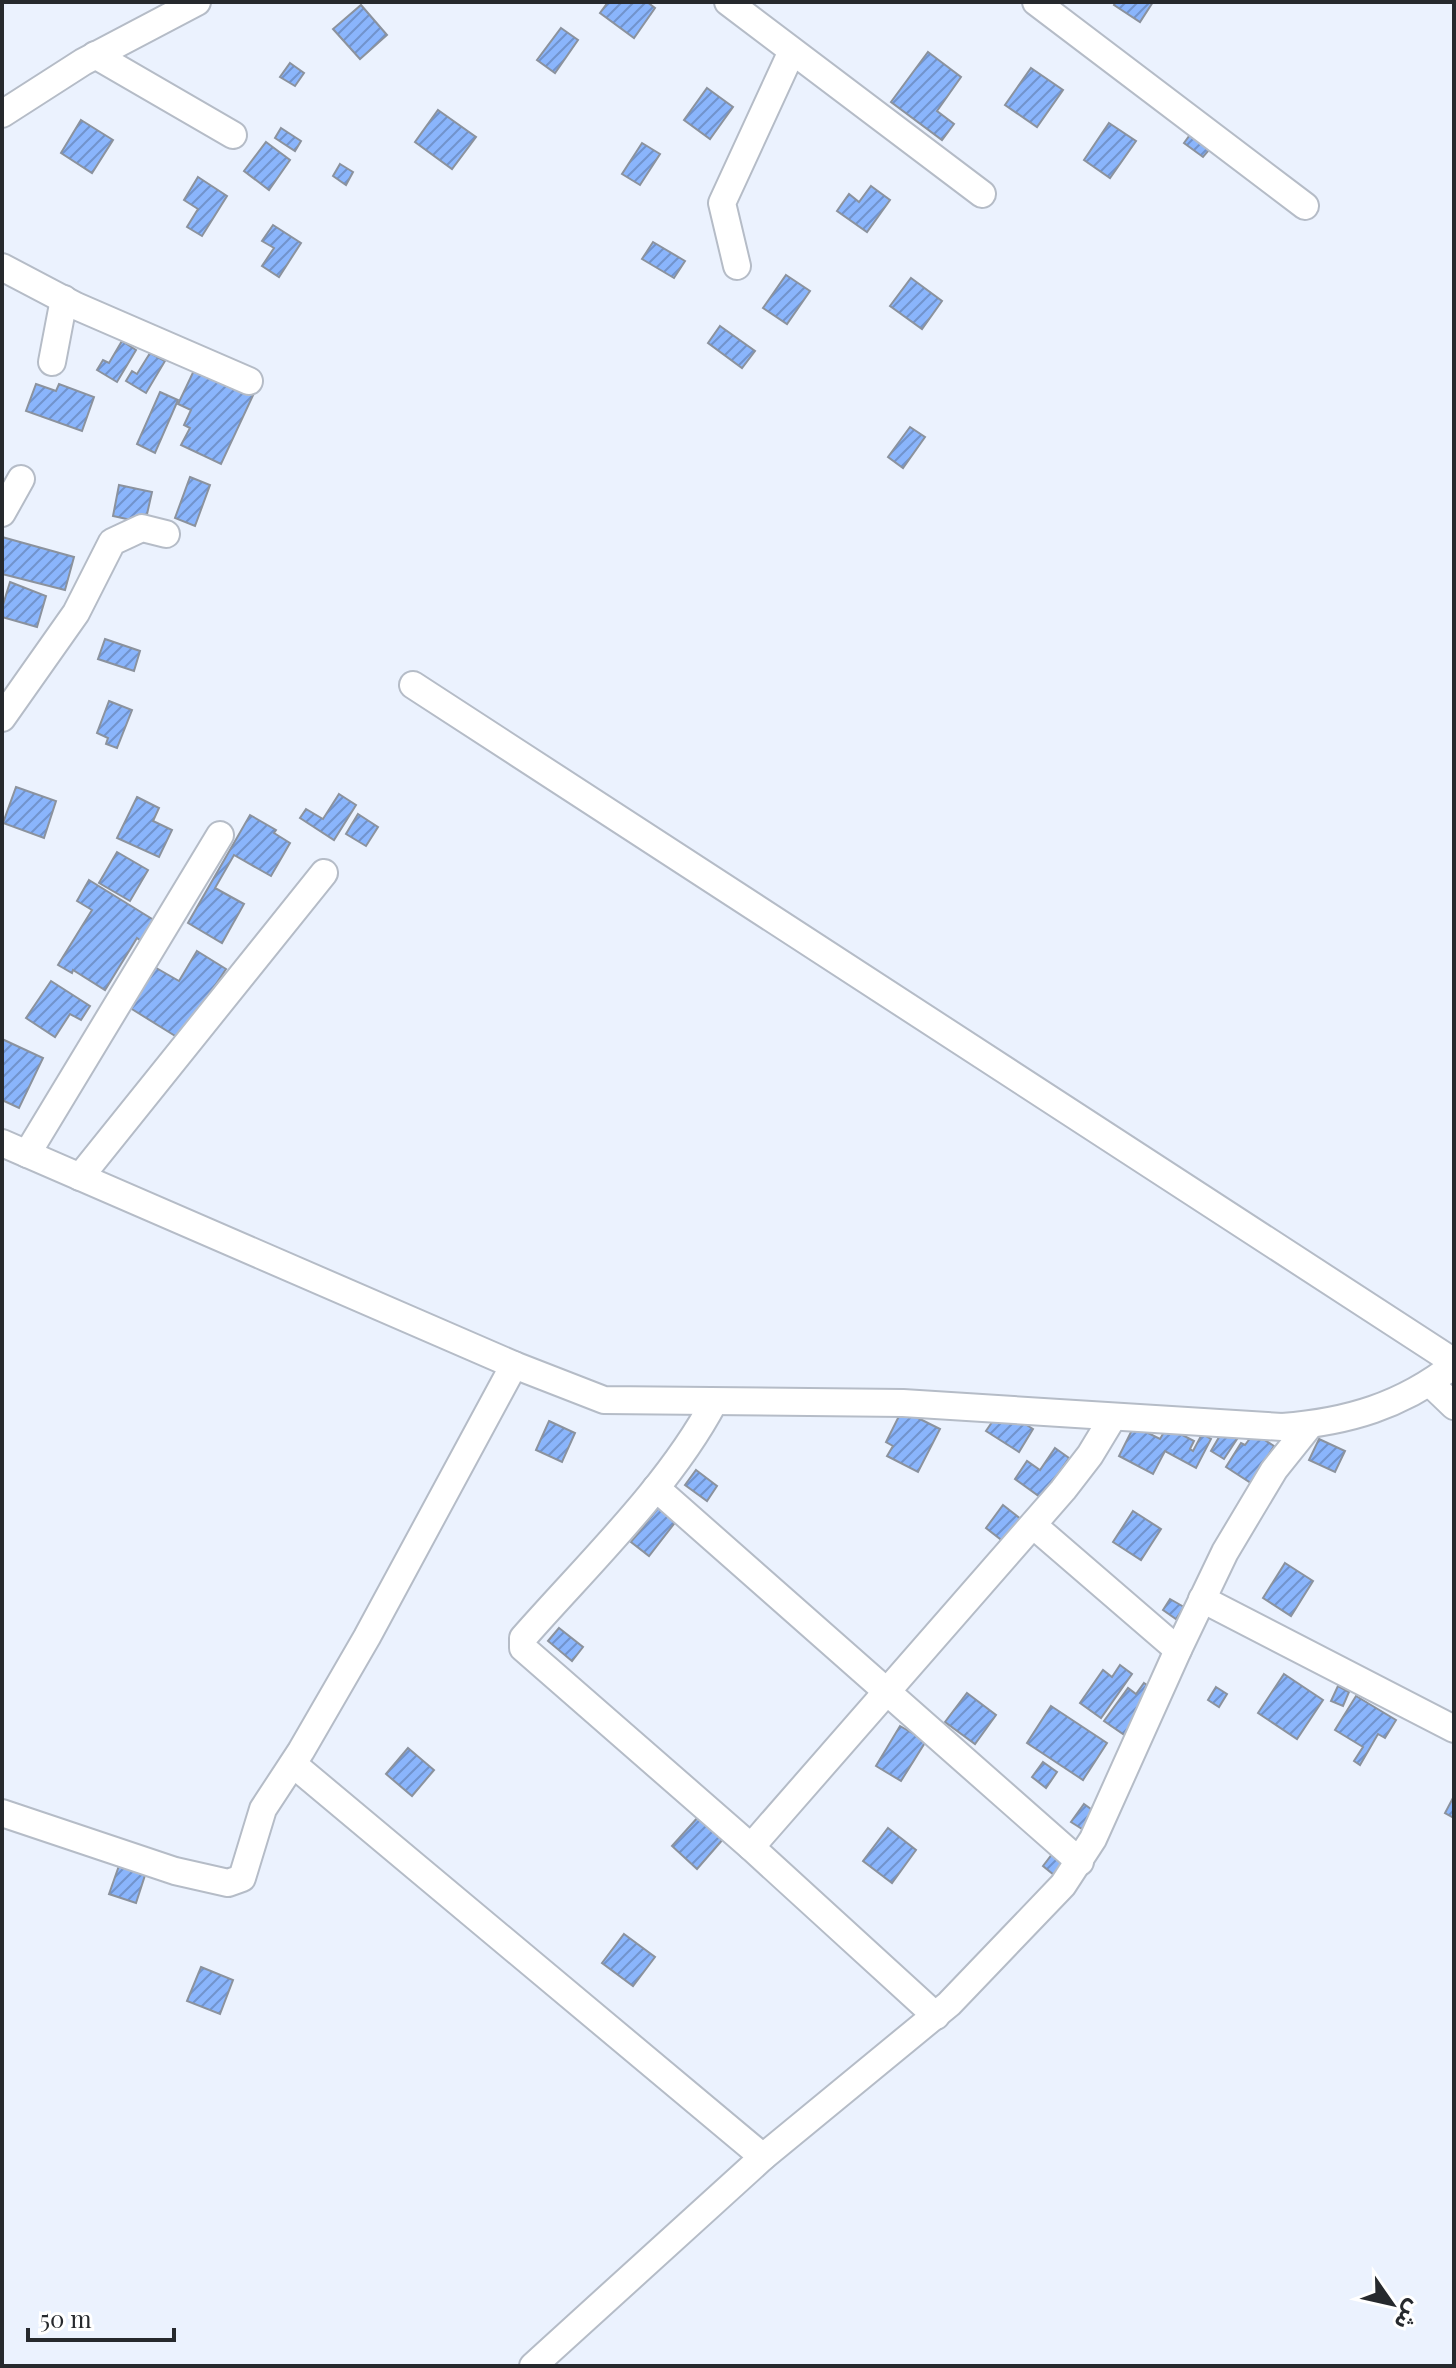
<svg xmlns="http://www.w3.org/2000/svg" width="1456" height="2368" font-family="'Playfair Display','Noto Sans Arabic',serif">
	<style>
		.building { fill: url(#building-hatch); stroke: #8b929d; stroke-width: 2 }
		.lines { fill: none; stroke-linecap: round; stroke-linejoin: round }
		.minor-casing { stroke: #b5bcc7; stroke-width: 30 }
		.minor { stroke: #fff; stroke-width: 26 }
	</style>
	<defs>
		<pattern id="building-hatch" width="6" height="6" patternUnits="userSpaceOnUse" patternTransform="scale(2)"><rect width="6" height="6" fill="#8ab5fc"/><path d="M-1 1l2-2M0 6l6-6M5 7l2-2" fill="none" stroke="#7193cc"/></pattern>
	</defs>
	<rect width="100%" height="100%" fill="#ebf2fe"/>
	<g class="building">
		<polygon points="608,2 647,2 655,8 634,38 600,13"/>
		<polygon points="1116,2 1153,2 1140,22 1114,5"/>
		<polygon points="361,5 387,35 360,59 333,29"/>
		<polygon points="561,28 578,40 555,73 537,60"/>
		<polygon points="928,52 961,77 937,111 954,124 942,140 891,102"/>
		<polygon points="290,63 304,73 295,86 280,77"/>
		<polygon points="1031,68 1063,90 1037,127 1005,105"/>
		<polygon points="707,88 733,107 710,139 684,120"/>
		<polygon points="438,110 476,137 452,169 415,142"/>
		<polygon points="81,120 113,140 92,173 61,153"/>
		<polygon points="1109,123 1136,141 1110,178 1084,160"/>
		<polygon points="281,128 301,141 295,151 275,138"/>
		<polygon points="1195,128 1215,143 1203,157 1184,143"/>
		<polygon points="266,142 290,160 269,190 244,171"/>
		<polygon points="642,143 660,154 640,185 622,174"/>
		<polygon points="340,164 353,172 346,185 333,176"/>
		<polygon points="198,177 227,196 202,236 187,227 198,209 184,200"/>
		<polygon points="871,186 890,200 867,232 837,211 849,194 859,202"/>
		<polygon points="273,225 301,243 279,277 262,266 274,248 262,241"/>
		<polygon points="653,242 685,261 674,278 642,259"/>
		<polygon points="786,275 810,291 787,324 763,308"/>
		<polygon points="911,278 942,301 922,329 890,306"/>
		<polygon points="720,326 755,351 742,368 708,343"/>
		<polygon points="122,341 136,350 117,382 97,370 103,360 109,363"/>
		<polygon points="150,353 165,361 146,393 126,381 132,371 137,374"/>
		<polygon points="198,362 256,389 221,464 181,445 190,428 184,425 191,410 178,404"/>
		<polygon points="36,384 56,391 59,384 94,397 82,431 26,411"/>
		<polygon points="160,392 178,400 155,453 137,444"/>
		<polygon points="910,427 925,437 903,468 888,457"/>
		<polygon points="190,477 210,485 195,526 175,518"/>
		<polygon points="119,485 152,492 145,523 113,516"/>
		<polygon points="2,537 74,557 65,590 2,574"/>
		<polygon points="10,582 46,596 37,627 2,617 2,608"/>
		<polygon points="105,639 140,651 134,671 98,659"/>
		<polygon points="109,701 132,710 117,748 106,744 108,738 97,733"/>
		<polygon points="16,787 56,801 44,838 3,823"/>
		<polygon points="339,794 356,805 334,840 300,818 306,809 323,819"/>
		<polygon points="137,797 159,808 153,821 172,830 159,857 117,838"/>
		<polygon points="358,814 378,827 366,846 346,834"/>
		<polygon points="250,815 276,830 274,833 290,843 271,876 234,855 215,888 244,904 222,943 188,923"/>
		<polygon points="117,852 148,870 130,901 99,883"/>
		<polygon points="89,880 157,922 144,943 137,938 105,990 73,970 72,973 58,965 92,910 77,901"/>
		<polygon points="197,951 226,969 180,1039 127,1006 151,965 179,981"/>
		<polygon points="51,981 90,1006 81,1020 70,1014 55,1037 26,1018"/>
		<polygon points="2,1039 43,1058 19,1108 2,1100"/>
		<polygon points="1001,1409 1033,1429 1019,1452 986,1431"/>
		<polygon points="902,1410 940,1429 918,1472 887,1456 893,1446 886,1442"/>
		<polygon points="549,1421 575,1433 562,1462 536,1450"/>
		<polygon points="1134,1426 1160,1439 1167,1427 1194,1441 1190,1449 1193,1451 1202,1434 1211,1439 1196,1468 1165,1451 1153,1474 1119,1456"/>
		<polygon points="1225,1427 1239,1436 1224,1459 1211,1451"/>
		<polygon points="1254,1433 1274,1446 1251,1483 1226,1467 1241,1443 1245,1445"/>
		<polygon points="1319,1439 1345,1451 1335,1472 1309,1460"/>
		<polygon points="1055,1448 1069,1458 1053,1481 1058,1485 1047,1502 1015,1479 1027,1461 1040,1470"/>
		<polygon points="696,1470 717,1486 707,1501 685,1485"/>
		<polygon points="1003,1505 1022,1520 1004,1542 986,1528"/>
		<polygon points="659,1507 677,1520 649,1556 631,1542"/>
		<polygon points="1133,1511 1161,1529 1141,1560 1113,1542"/>
		<polygon points="1285,1563 1313,1581 1291,1616 1263,1598"/>
		<polygon points="1170,1599 1184,1607 1176,1619 1163,1610"/>
		<polygon points="559,1628 583,1647 572,1661 548,1641"/>
		<polygon points="1120,1665 1132,1674 1101,1718 1080,1703 1103,1670 1112,1677"/>
		<polygon points="1284,1674 1323,1700 1297,1739 1258,1713"/>
		<polygon points="1144,1683 1157,1692 1126,1736 1104,1721 1128,1688 1136,1694"/>
		<polygon points="1338,1686 1349,1692 1343,1706 1331,1701"/>
		<polygon points="1216,1687 1227,1694 1219,1707 1208,1700"/>
		<polygon points="967,1693 996,1715 975,1744 945,1722"/>
		<polygon points="1356,1696 1396,1720 1385,1738 1378,1734 1360,1765 1354,1761 1363,1747 1335,1730"/>
		<polygon points="1051,1706 1107,1743 1083,1780 1027,1743"/>
		<polygon points="900,1726 926,1741 901,1781 876,1766"/>
		<polygon points="408,1748 434,1770 412,1796 386,1774"/>
		<polygon points="1043,1762 1057,1772 1046,1788 1032,1777"/>
		<polygon points="1454,1796 1454,1818 1445,1813"/>
		<polygon points="1084,1804 1095,1812 1082,1829 1071,1822"/>
		<polygon points="699,1816 724,1838 697,1869 672,1846"/>
		<polygon points="888,1828 916,1850 892,1883 863,1861"/>
		<polygon points="1053,1853 1070,1866 1059,1879 1043,1866"/>
		<polygon points="121,1860 147,1869 136,1903 109,1894"/>
		<polygon points="624,1934 655,1957 633,1986 602,1963"/>
		<polygon points="201,1967 233,1980 220,2014 187,2001"/>
	</g>
	<g class="lines">
		<defs>
			<g id="minor">
				<polyline points="728,2 982,194"/>
				<polyline points="1036,2 1305,206"/>
				<polyline points="95,55 233,135"/>
				<polyline points="2,114 83,62 197,2"/>
				<polyline points="737,266 722,203 792,51"/>
				<polyline points="2,267 76,306 249,381"/>
				<polyline points="52,362 64,299"/>
				<polyline points="2,513 21,479"/>
				<polyline points="413,685 1454,1362"/>
				<polyline points="2,718 76,613 112,542 142,528 166,534"/>
				<path d="M2 1143 514 1365 604 1400 903 1403 1282 1427C1347 1422 1402 1406 1454 1365"/>
				<polyline points="27,1154 220,835"/>
				<polyline points="80,1177 324,873"/>
				<polyline points="1430,1383 1454,1406"/>
				<path d="M714 1402C669 1487 587 1565 523 1638V1648L751 1847 936 2016"/>
				<polyline points="656,1488 1080,1862"/>
				<polyline points="1033,1525 1178,1650"/>
				<polyline points="1202,1599 1454,1729"/>
				<polyline points="293,1764 763,2157"/>
				<polyline points="2,1813 175,1871 228,1883 242,1878 263,1809 301,1751 367,1637 514,1365"/>
				<polyline points="751,1847 1063,1490 1090,1455 1113,1417"/>
				<polyline points="533,2366 763,2157 949,2004 1063,1885 1093,1839 1178,1650 1225,1552 1274,1470 1310,1425"/>
			</g>
		</defs>
		<use href="#minor" class="minor-casing"/>
		<use href="#minor" class="minor"/>
	</g>
	<rect width="1456" height="2368" fill="none" stroke="#26292d" stroke-width="8"/>
	<g transform="translate(1392 2304) rotate(124)" stroke="#ffffff" stroke-width="6" paint-order="stroke">
	<path d="M0-6L14 30L0 20L-14 30Z" fill="#26292d"/>
	<text y="-12" font-size="22" font-weight="bold" text-anchor="middle" fill="#26292d">ش</text>
	</g>
	<path d="M28 2328v12h146v-12" fill="none" stroke="#26292d" stroke-width="4"/>
	<text x="40" y="2328" font-size="24" fill="#26292d" stroke="#ffffff" stroke-width="6" paint-order="stroke">50 m</text>
</svg>
